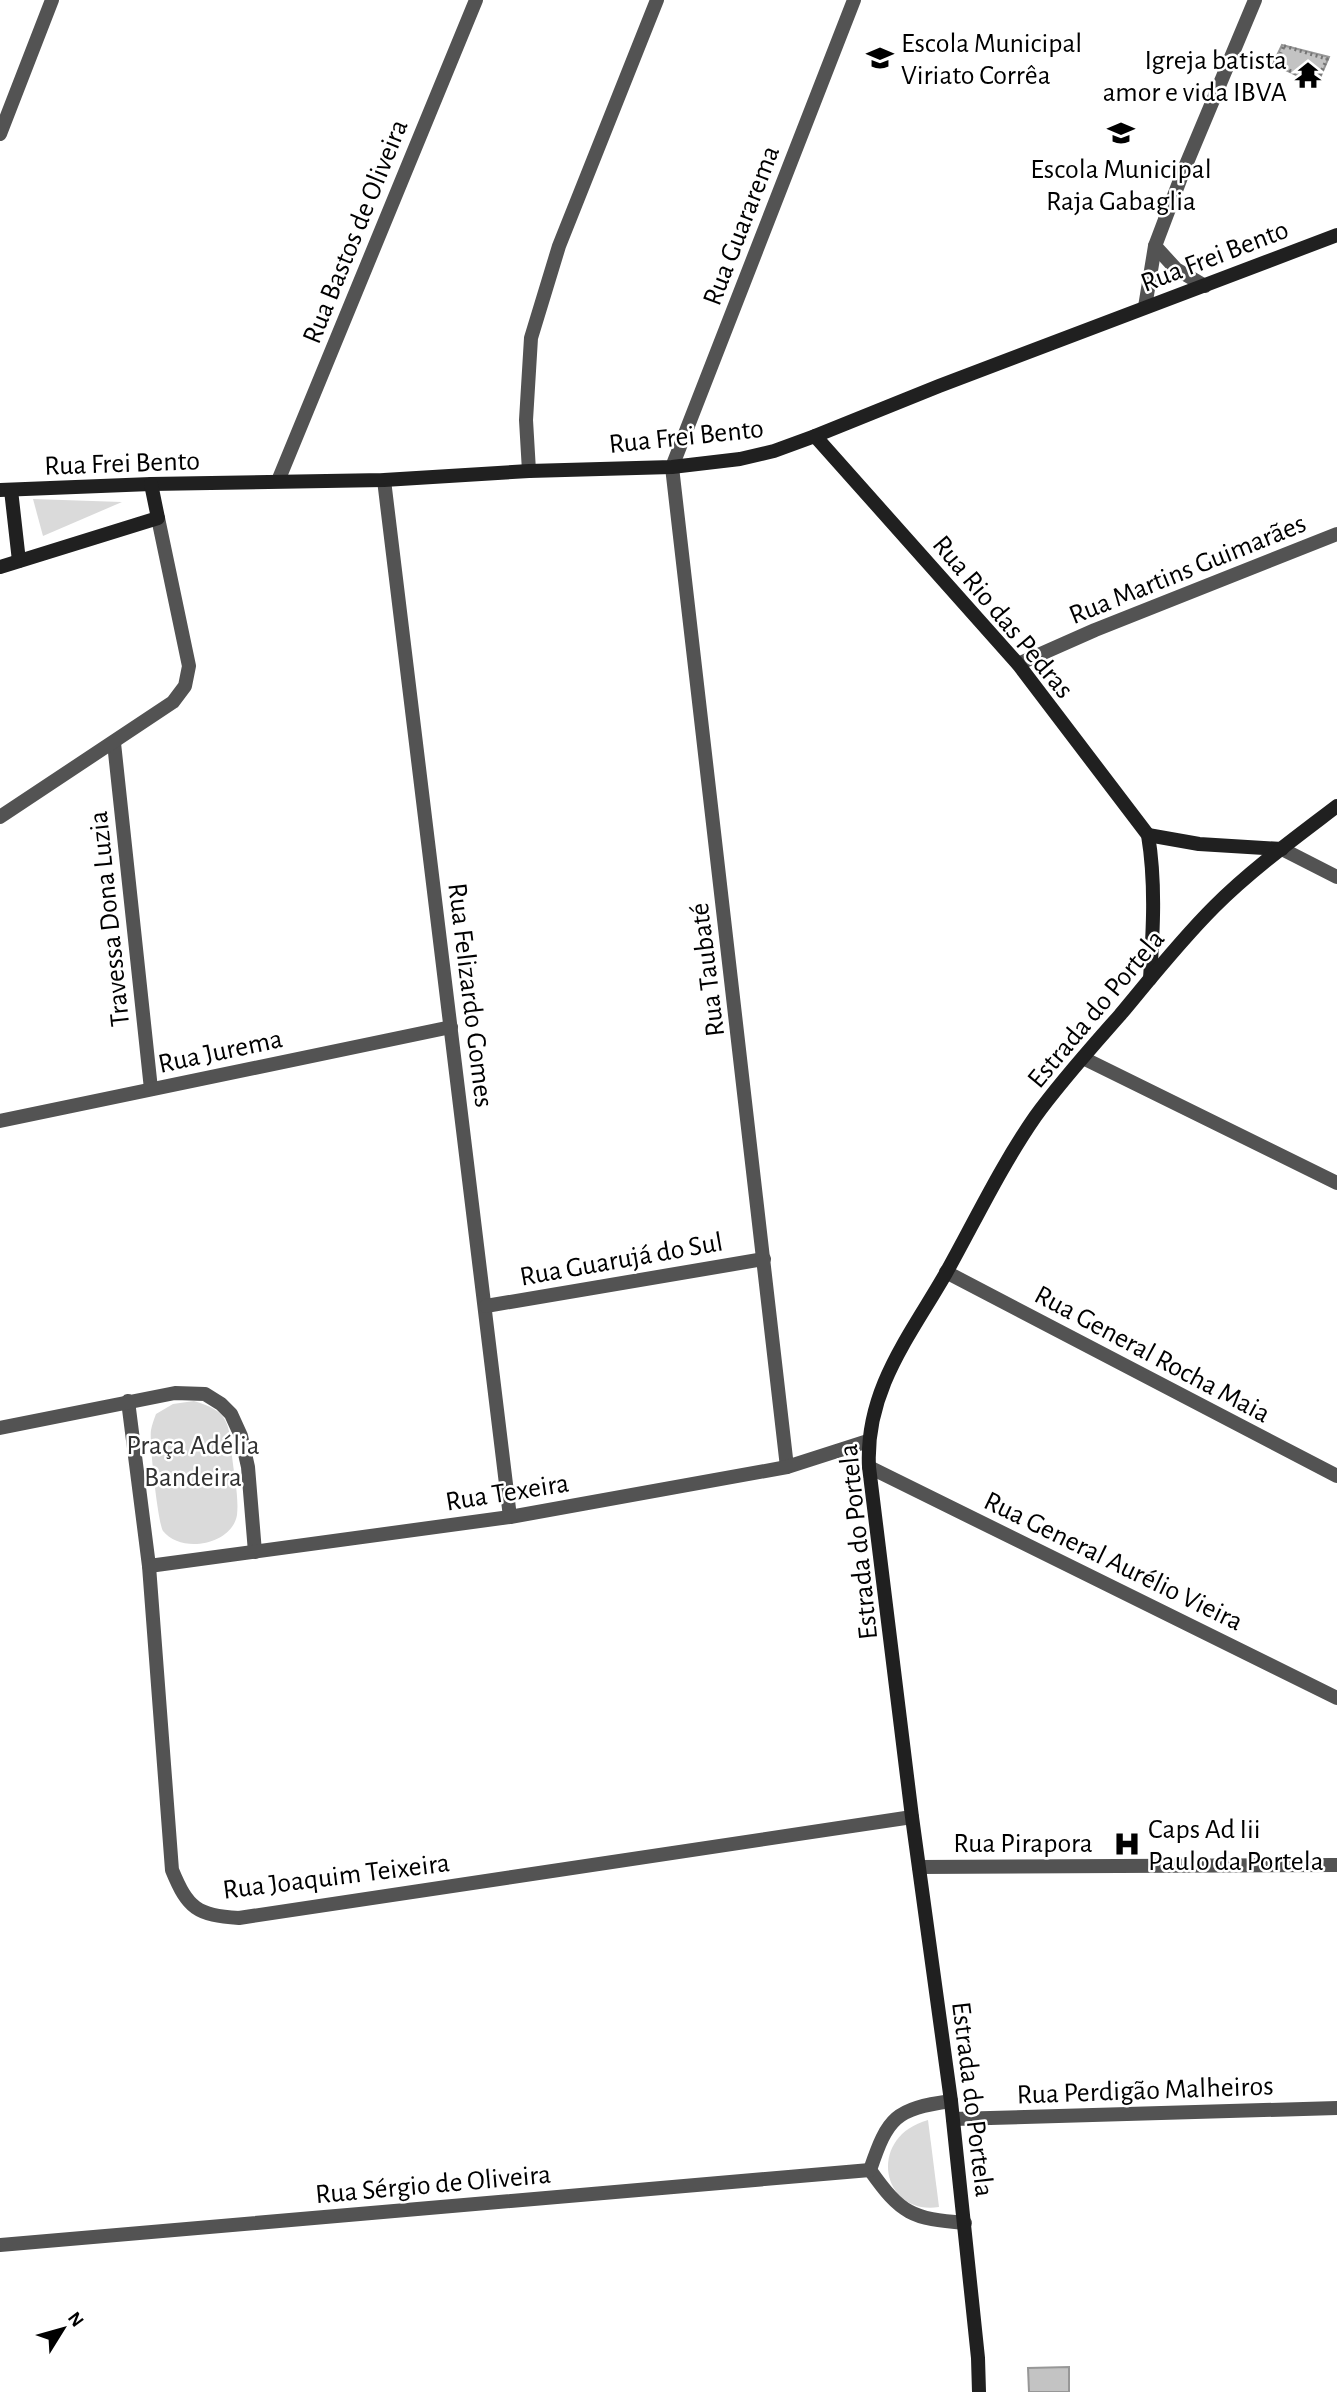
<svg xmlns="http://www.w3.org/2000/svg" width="1337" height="2392" font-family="'Alegreya Sans',sans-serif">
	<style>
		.green { fill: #dadada }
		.building { fill: #c3c3c3; stroke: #979797; stroke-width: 2 }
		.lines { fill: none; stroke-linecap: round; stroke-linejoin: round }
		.path { stroke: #757575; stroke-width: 3.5; stroke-dasharray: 2 3.5; stroke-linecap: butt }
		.street { stroke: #535353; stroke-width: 14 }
		.secondary { stroke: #202020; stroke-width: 14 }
		.labels { text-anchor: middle; stroke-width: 5; stroke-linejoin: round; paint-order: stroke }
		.poi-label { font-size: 28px; fill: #000; stroke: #fff; text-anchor: start }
		.street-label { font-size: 28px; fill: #000; stroke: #fff }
		.park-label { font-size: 28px; fill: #313131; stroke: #fff }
	</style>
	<rect width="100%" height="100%" fill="#fff"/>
	<g class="green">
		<polygon points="33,499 122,502 43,536"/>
		<path d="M194 1401C229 1411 229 1423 232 1456 234 1475 239 1497 237 1515 232 1545 181 1554 163 1531 158 1523 149 1442 151 1430 152 1425 154 1419 156 1414L173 1404Z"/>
		<path d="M928 2120 939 2207C881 2216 866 2137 928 2120Z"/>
	</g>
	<g class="building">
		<polygon points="1282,45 1329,57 1317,85 1273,64"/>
		<polygon points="1069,2367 1069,2392 1029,2392 1028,2368"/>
	</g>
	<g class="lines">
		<polygon class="path" points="1284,46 1327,59 1316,83 1276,64"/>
		<g class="street">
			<polyline points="0,134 52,0"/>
			<polyline points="1155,246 1176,269 1205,286"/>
			<polyline points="1145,307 1155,246 1183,172 1255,0"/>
			<polyline points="529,471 526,420 531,338 559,246 657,0"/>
			<polyline points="384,480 510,1517"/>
			<polyline points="278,481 476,0"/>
			<polyline points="1018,664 1095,630 1337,534"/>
			<polyline points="114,743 151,1089"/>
			<polyline points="0,817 173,702 185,686 189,666 158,518"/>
			<polyline points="1282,849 1337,877"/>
			<polyline points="1083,1058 1337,1183"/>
			<polyline points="0,1121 451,1027"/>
			<polyline points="946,1272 1337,1476"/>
			<polyline points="486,1306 764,1259"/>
			<path d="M128 1401 149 1566 172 1870C188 1909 197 1915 239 1918L912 1817"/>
			<polyline points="0,1428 175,1393 205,1394 221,1404 231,1414 241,1436 248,1467 255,1552"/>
			<polyline points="787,1467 672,467 854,0"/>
			<polyline points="869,1467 1337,1698"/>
			<polyline points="149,1566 510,1517 787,1467 868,1441"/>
			<polyline points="919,1867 1337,1865"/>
			<polyline points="953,2119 1337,2108"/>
			<path d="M870 2170C888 2117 895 2109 951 2101"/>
			<path d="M870 2170C901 2214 912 2219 965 2223"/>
			<polyline points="0,2245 870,2170"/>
		</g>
		<g class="secondary">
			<path d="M815 436 1018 664 1148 835C1156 883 1153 931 1150 979"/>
			<polyline points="0,490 151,484 384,480 529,471 672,467 740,459 774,451 815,436 939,386 1337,235"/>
			<polyline points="11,490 19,561"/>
			<polyline points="0,567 158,518 151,484"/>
			<polyline points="1148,835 1199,844 1282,849"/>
			<path d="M979 2392 978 2358 951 2101 912 1817 869 1467C865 1390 910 1336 946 1273 975 1221 1001 1166 1035 1117 1061 1081 1091 1048 1120 1015 1150 979 1180 941 1214 907 1251 870 1295 838 1337 806"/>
		</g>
	</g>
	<defs>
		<symbol id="school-bare" viewBox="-9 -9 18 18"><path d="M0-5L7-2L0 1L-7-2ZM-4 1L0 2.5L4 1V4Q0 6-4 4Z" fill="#000" stroke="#fff" stroke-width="2.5" paint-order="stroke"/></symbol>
		<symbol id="temple-bare" viewBox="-9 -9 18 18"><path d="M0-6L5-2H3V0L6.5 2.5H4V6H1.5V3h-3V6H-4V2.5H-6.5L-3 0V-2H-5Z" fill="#000" stroke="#fff" stroke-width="2.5" paint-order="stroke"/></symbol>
		<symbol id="hospital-bare" viewBox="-9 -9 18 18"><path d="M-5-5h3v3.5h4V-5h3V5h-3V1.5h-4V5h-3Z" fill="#000" stroke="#fff" stroke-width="2.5" paint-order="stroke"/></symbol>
	</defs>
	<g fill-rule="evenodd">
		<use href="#school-bare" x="861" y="39" width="38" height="38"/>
		<use href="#temple-bare" x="1289" y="56" width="38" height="38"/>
		<use href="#school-bare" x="1102" y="114" width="38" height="38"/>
		<use href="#hospital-bare" x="1108" y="1825" width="38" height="38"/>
	</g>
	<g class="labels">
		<g class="poi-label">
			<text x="901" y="52">Escola Municipal<tspan x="901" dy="32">Viriato Corrêa</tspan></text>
			<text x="1287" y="69" text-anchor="end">Igreja batista<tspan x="1287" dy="32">amor e vida IBVA</tspan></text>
			<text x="1121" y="178" text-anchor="middle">Escola Municipal<tspan x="1121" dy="32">Raja Gabaglia</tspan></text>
			<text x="1148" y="1838">Caps Ad Iii<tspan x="1148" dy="32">Paulo da Portela</tspan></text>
		</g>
		<g class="street-label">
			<text transform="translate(740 225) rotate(-69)" y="10">Rua Guararema</text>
			<text transform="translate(354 231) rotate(-68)" y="10">Rua Bastos de Oliveira</text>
			<text transform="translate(1214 255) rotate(-21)" y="10">Rua Frei Bento</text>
			<text transform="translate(686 435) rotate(-6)" y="10">Rua Frei Bento</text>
			<text transform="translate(122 462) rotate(-2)" y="10">Rua Frei Bento</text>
			<text transform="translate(1187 568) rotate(-22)" y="10">Rua Martins Guimarães</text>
			<text transform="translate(1004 616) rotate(50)" y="10">Rua Rio das Pedras</text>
			<text transform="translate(108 919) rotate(-96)" y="10">Travessa Dona Luzia</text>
			<text transform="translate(706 970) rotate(-97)" y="10">Rua Taubaté</text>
			<text transform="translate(472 995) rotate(83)" y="10">Rua Felizardo Gomes</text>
			<text transform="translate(1095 1008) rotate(-50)" y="10">Estrada do Portela</text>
			<text transform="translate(220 1050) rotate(-12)" y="10">Rua Jurema</text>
			<text transform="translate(621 1258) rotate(-10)" y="10">Rua Guarujá do Sul</text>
			<text transform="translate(1153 1353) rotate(28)" y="10">Rua General Rocha Maia</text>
			<text transform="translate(507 1491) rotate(-9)" y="10">Rua Texeira</text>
			<text transform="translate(857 1542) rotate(-96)" y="10">Estrada do Portela</text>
			<text transform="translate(1114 1560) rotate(26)" y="10">Rua General Aurélio Vieira</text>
			<text x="1023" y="1852">Rua Pirapora</text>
			<text transform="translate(336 1875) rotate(-7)" y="10">Rua Joaquim Teixeira</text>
			<text transform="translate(1145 2089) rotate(-2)" y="10">Rua Perdigão Malheiros</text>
			<text transform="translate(974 2099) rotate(83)" y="10">Estrada do Portela</text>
			<text transform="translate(433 2183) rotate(-5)" y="10">Rua Sérgio de Oliveira</text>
		</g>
		<g class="park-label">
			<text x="193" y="1454">Praça Adélia<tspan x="193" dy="32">Bandeira</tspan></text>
		</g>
	</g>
	<g transform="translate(63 2329) rotate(53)" stroke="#ffffff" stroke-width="5" paint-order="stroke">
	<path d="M0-5L12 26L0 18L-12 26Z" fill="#000000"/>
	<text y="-10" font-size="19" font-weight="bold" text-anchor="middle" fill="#000000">N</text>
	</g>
</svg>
